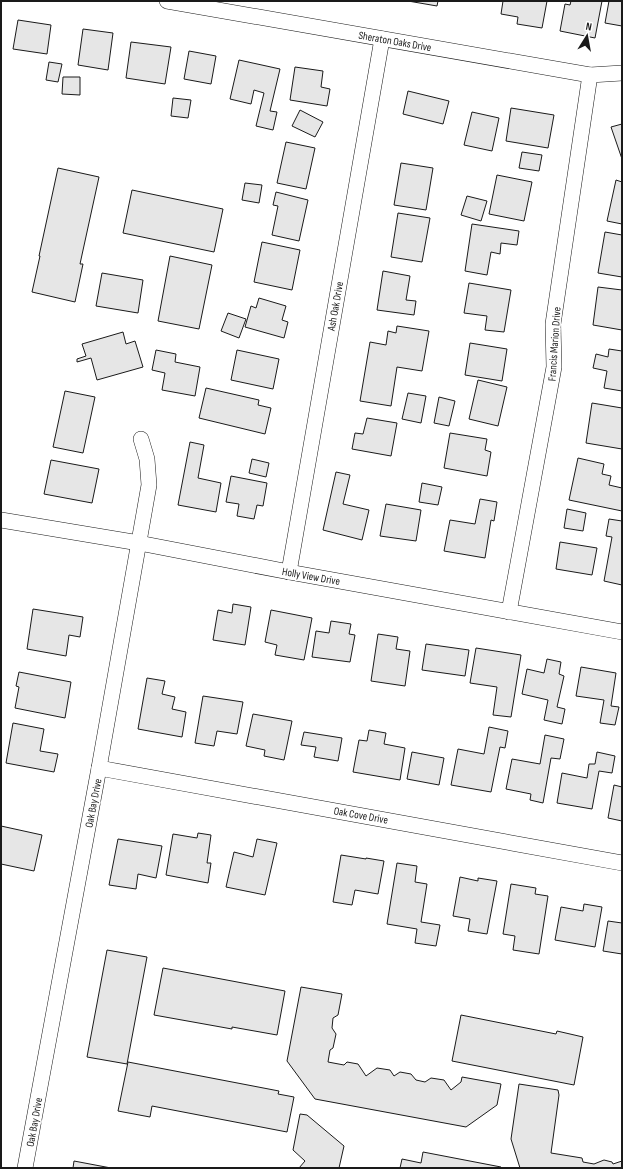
<svg xmlns="http://www.w3.org/2000/svg" width="623" height="1169" font-family="'Sofia Sans Condensed',sans-serif">
	<style>
		.building { fill: #e6e6e6; stroke: #1a1a1a }
		.lines { fill: none; stroke-linecap: round; stroke-linejoin: round }
		.minor-casing { stroke: #1a1a1a; stroke-width: 16 }
		.minor { stroke: #fff; stroke-width: 15 }
		.labels { text-anchor: middle; stroke-width: 3; stroke-linejoin: round; paint-order: stroke }
		.street-label { font-size: 11px; fill: #1a1a1a; stroke: #fff }
	</style>
	<rect width="100%" height="100%" fill="#fff"/>
	<g class="building">
		<polygon points="408,1 438,1 437,6"/>
		<polygon points="503,1 547,1 542,28 517,24 518,17 501,14"/>
		<polygon points="571,1 602,1 595,38 560,31 565,4 570,5"/>
		<polygon points="609,1 622,1 622,26 605,23"/>
		<polygon points="18,20 51,25 47,54 13,49"/>
		<polygon points="83,29 113,33 108,70 78,65"/>
		<polygon points="131,42 171,47 165,84 126,78"/>
		<polygon points="189,51 216,56 211,84 184,79"/>
		<polygon points="239,60 280,69 270,111 277,112 273,130 256,126 264,93 254,90 251,104 230,99"/>
		<polygon points="49,62 62,64 58,82 46,80"/>
		<polygon points="295,67 323,71 321,87 330,89 327,106 290,100"/>
		<polygon points="63,77 80,77 80,95 62,94"/>
		<polygon points="408,91 449,101 443,124 403,114"/>
		<polygon points="173,98 191,100 188,118 171,116"/>
		<polygon points="511,108 554,115 548,148 506,141"/>
		<polygon points="300,110 323,122 315,137 292,126"/>
		<polygon points="472,112 499,118 492,151 464,145"/>
		<polygon points="622,124 622,159 611,127"/>
		<polygon points="286,142 315,148 306,189 277,183"/>
		<polygon points="522,152 542,155 539,171 519,168"/>
		<polygon points="401,163 433,168 426,210 394,205"/>
		<polygon points="58,168 99,177 80,264 83,264 75,302 32,292 40,256 39,256"/>
		<polygon points="497,175 532,182 524,221 489,214"/>
		<polygon points="616,180 622,182 622,224 607,221"/>
		<polygon points="245,183 262,185 259,203 242,200"/>
		<polygon points="132,190 223,209 214,252 123,233"/>
		<polygon points="276,192 308,200 299,241 272,235 278,206 273,205"/>
		<polygon points="467,196 487,201 481,221 461,215"/>
		<polygon points="398,213 430,218 422,262 391,257"/>
		<polygon points="472,224 519,231 517,245 501,243 500,254 491,252 487,275 465,271"/>
		<polygon points="605,232 622,235 622,277 598,273"/>
		<polygon points="262,242 300,250 292,290 254,282"/>
		<polygon points="170,256 212,265 199,329 158,321"/>
		<polygon points="383,271 410,276 406,300 416,301 414,315 377,310"/>
		<polygon points="102,273 143,280 138,313 96,306"/>
		<polygon points="469,283 511,290 504,332 485,330 487,316 464,313"/>
		<polygon points="598,287 622,290 622,330 593,325"/>
		<polygon points="259,298 286,306 282,320 288,322 284,338 245,327 251,306 256,308"/>
		<polygon points="228,313 246,319 239,338 221,331"/>
		<polygon points="397,326 429,331 422,371 397,367 391,406 360,401 370,342 386,345 388,331 396,333"/>
		<polygon points="123,332 126,344 135,341 143,367 97,380 91,358 77,362 77,359 86,356 82,344"/>
		<polygon points="470,343 507,349 502,381 465,375"/>
		<polygon points="609,349 622,351 622,391 604,388 607,371 593,368 596,354 608,357"/>
		<polygon points="156,350 176,354 175,362 200,367 195,396 162,390 165,373 152,370"/>
		<polygon points="237,350 279,359 273,389 231,380"/>
		<polygon points="478,380 507,387 498,426 469,419"/>
		<polygon points="206,388 259,400 258,405 271,408 265,434 199,418"/>
		<polygon points="65,391 95,397 83,453 53,447"/>
		<polygon points="408,393 426,396 421,423 402,419"/>
		<polygon points="439,397 455,401 449,426 434,423"/>
		<polygon points="592,403 622,408 622,449 586,443"/>
		<polygon points="367,418 397,423 391,456 352,449 355,433 363,434"/>
		<polygon points="450,433 487,439 485,450 491,452 487,476 444,468"/>
		<polygon points="190,442 204,445 198,478 221,483 216,512 178,505"/>
		<polygon points="578,458 604,464 602,474 611,476 609,485 622,488 622,511 569,500"/>
		<polygon points="252,459 269,463 266,477 249,473"/>
		<polygon points="51,460 99,469 92,503 44,494"/>
		<polygon points="336,472 350,475 343,504 369,510 362,540 323,530"/>
		<polygon points="231,476 267,483 263,506 257,505 254,519 237,516 239,504 226,502"/>
		<polygon points="422,483 442,487 438,505 419,502"/>
		<polygon points="480,499 497,502 494,521 491,520 485,558 444,551 450,520 475,524"/>
		<polygon points="386,504 421,510 416,541 380,536"/>
		<polygon points="567,509 586,513 583,531 564,528"/>
		<polygon points="609,519 622,521 622,585 604,581 612,537 606,536"/>
		<polygon points="560,542 597,548 592,575 556,569"/>
		<polygon points="233,604 251,607 245,645 213,640 218,610 232,613"/>
		<polygon points="33,609 83,617 80,637 69,635 66,656 27,649"/>
		<polygon points="271,610 312,618 304,660 275,655 277,645 265,642"/>
		<polygon points="331,621 351,624 349,634 355,635 350,662 312,657 316,631 329,633"/>
		<polygon points="378,634 398,637 396,649 410,651 405,686 371,681"/>
		<polygon points="426,644 469,650 465,676 422,670"/>
		<polygon points="476,648 521,655 511,717 493,715 497,687 470,683"/>
		<polygon points="547,659 561,662 559,674 564,676 557,707 565,709 562,724 544,720 548,700 522,694 527,669 544,673"/>
		<polygon points="581,667 616,673 611,706 619,707 615,725 600,723 604,700 576,696"/>
		<polygon points="19,672 71,682 65,718 15,708 19,687 16,686"/>
		<polygon points="147,678 165,681 162,694 175,697 172,709 186,712 182,737 138,729"/>
		<polygon points="203,696 243,702 237,734 217,731 214,746 195,743"/>
		<polygon points="253,714 292,721 284,760 264,756 265,750 246,746"/>
		<polygon points="13,723 44,729 40,751 58,754 54,772 6,763"/>
		<polygon points="489,727 508,731 505,748 500,747 491,792 451,785 458,749 484,754"/>
		<polygon points="369,730 386,733 384,744 405,748 400,780 353,772 359,740 367,741"/>
		<polygon points="304,732 342,738 338,761 314,757 316,747 301,745"/>
		<polygon points="545,735 564,739 560,759 551,758 543,803 530,800 531,794 506,789 512,759 540,764"/>
		<polygon points="412,752 444,758 439,785 407,779"/>
		<polygon points="597,752 615,756 612,773 599,771 592,809 557,803 562,773 587,778 589,764 595,764"/>
		<polygon points="614,785 622,787 622,821 608,818"/>
		<polygon points="1,826 42,835 34,871 1,864"/>
		<polygon points="198,833 211,835 207,863 211,863 208,883 166,875 173,834 197,838"/>
		<polygon points="118,839 162,846 156,878 138,874 136,889 109,885"/>
		<polygon points="257,839 277,843 265,895 226,887 234,852 253,857"/>
		<polygon points="341,855 366,859 366,858 384,861 378,894 355,890 352,905 333,902"/>
		<polygon points="397,863 417,866 415,882 427,884 421,922 440,925 436,946 415,943 417,929 387,924"/>
		<polygon points="460,877 478,881 478,878 497,881 487,934 468,931 470,919 453,916"/>
		<polygon points="511,884 536,888 535,894 548,896 539,954 513,950 515,936 503,934"/>
		<polygon points="584,904 602,907 595,947 555,940 561,907 583,911"/>
		<polygon points="608,921 622,923 622,954 603,951"/>
		<polygon points="107,950 147,957 127,1064 87,1057"/>
		<polygon points="163,968 285,991 277,1035 232,1027 232,1029 154,1015"/>
		<polygon points="301,987 342,994 338,1015 333,1018 332,1028 336,1034 333,1048 330,1050 328,1062 344,1065 347,1062 358,1064 366,1076 377,1068 390,1070 394,1076 400,1072 411,1074 416,1080 425,1082 431,1078 444,1080 451,1090 461,1082 462,1077 501,1084 497,1105 466,1127 315,1099 287,1061"/>
		<polygon points="461,1015 556,1034 557,1031 583,1037 574,1085 452,1061"/>
		<polygon points="128,1062 279,1091 278,1094 294,1097 287,1132 152,1106 150,1117 118,1111"/>
		<polygon points="519,1084 558,1090 559,1095 551,1153 582,1158 583,1162 594,1164 604,1160 612,1162 613,1164 622,1161 622,1168 520,1168 511,1139"/>
		<polygon points="300,1114 307,1115 344,1146 339,1168 299,1168 305,1161 293,1150"/>
		<polygon points="423,1152 501,1167 501,1168 400,1168 402,1159 421,1163"/>
		<polygon points="74,1161 111,1168 73,1168"/>
	</g>
	<g class="lines">
		<defs>
			<g id="minor">
				<polyline points="167,1 590,75 622,73"/>
				<polyline points="1,520 139,543 289,572 622,632"/>
				<polyline points="289,572 382,39"/>
				<polyline points="509,612 554,367 553,324 590,75"/>
				<polyline points="99,768 622,863"/>
				<polyline points="25,1168 99,768 149,485 147,459 141,439"/>
			</g>
		</defs>
		<use href="#minor" class="minor-casing"/>
		<use href="#minor" class="minor"/>
	</g>
	<g class="labels">
		<g class="street-label">
			<text transform="translate(395 41) rotate(10)" y="4">Sheraton Oaks Drive</text>
			<text transform="translate(335 306) rotate(-80)" y="4">Ash Oak Drive</text>
			<text transform="translate(554 344) rotate(-86)" y="4">Francis Marion Drive</text>
			<text transform="translate(311 576) rotate(10)" y="4">Holly View Drive</text>
			<text transform="translate(93 803) rotate(-79)" y="4">Oak Bay Drive</text>
			<text transform="translate(361 815) rotate(10)" y="4">Oak Cove Drive</text>
			<text transform="translate(34 1122) rotate(-80)" y="4">Oak Bay Drive</text>
		</g>
	</g>
	<rect width="623" height="1169" fill="none" stroke="#1a1a1a" stroke-width="4"/>
	<g transform="translate(587 36) rotate(11)" stroke="#ffffff" stroke-width="3" paint-order="stroke">
	<path d="M0-3L7 15L0 10L-7 15Z" fill="#1a1a1a"/>
	<text y="-6" font-size="11" font-weight="bold" text-anchor="middle" fill="#1a1a1a">N</text>
	</g>
</svg>
